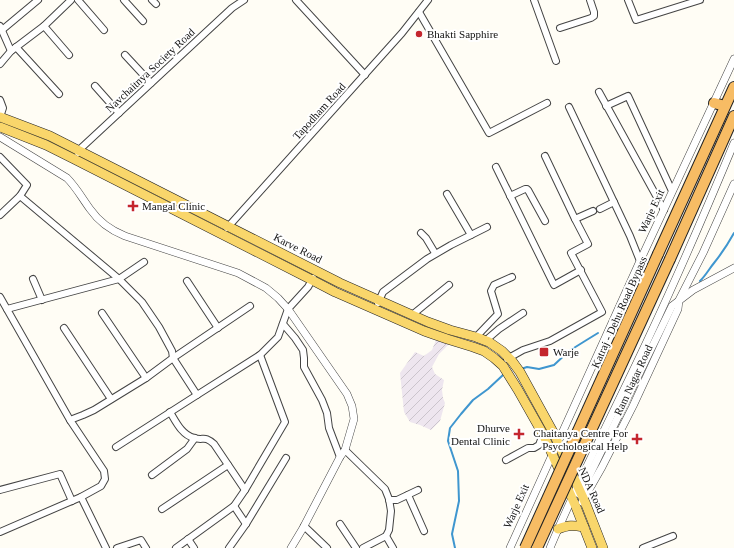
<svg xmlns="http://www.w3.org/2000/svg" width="734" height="548" font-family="'Times New Roman',serif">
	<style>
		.industrial { fill: url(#industrial-furrows) }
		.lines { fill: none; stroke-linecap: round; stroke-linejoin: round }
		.stream { stroke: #3f96cf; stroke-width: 2 }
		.minor-casing { stroke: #444; stroke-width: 8 }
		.tertiary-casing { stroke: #444; stroke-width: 8 }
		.primary-casing { stroke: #222; stroke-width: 10 }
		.trunk-casing { stroke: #222; stroke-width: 12 }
		.minor { stroke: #fff; stroke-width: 6 }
		.tertiary { stroke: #fff; stroke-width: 7 }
		.primary { stroke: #f9d66b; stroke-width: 9 }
		.trunk { stroke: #f7bc64; stroke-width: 10 }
		.trunk-bridge-casing { stroke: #222; stroke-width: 12; stroke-linecap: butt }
		.trunk-bridge { stroke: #f7bc64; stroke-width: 10 }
		.poi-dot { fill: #c4262e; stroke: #fff; stroke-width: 1.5 }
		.labels { text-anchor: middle; stroke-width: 4; stroke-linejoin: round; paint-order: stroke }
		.poi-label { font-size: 11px; fill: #111; stroke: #fff; text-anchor: start }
		.street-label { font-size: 11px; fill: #111; stroke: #fff }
	</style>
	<defs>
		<pattern id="industrial-furrows" width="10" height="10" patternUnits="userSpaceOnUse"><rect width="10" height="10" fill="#eee6ef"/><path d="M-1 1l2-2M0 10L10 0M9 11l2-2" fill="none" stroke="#cbc4cc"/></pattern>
	</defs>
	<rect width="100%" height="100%" fill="#fffdf5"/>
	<polygon class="industrial" points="436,340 449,344 439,354 432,367 435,374 444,380 442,390 443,398 445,403 440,421 431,430 420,425 410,422 404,412 400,373 415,352 424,356 432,350"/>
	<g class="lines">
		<g class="stream">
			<path d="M700 281C706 275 709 269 714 263 722 253 728 244 734 233"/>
			<polyline points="521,369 527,367 539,369 554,365 569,351 585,341 598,333"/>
			<polyline points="455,548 452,534 459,501 458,471 448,441 450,428 461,414 473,400 488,389 503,375 506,374"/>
		</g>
		<defs>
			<g id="minor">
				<polyline points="78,0 104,30"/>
				<polyline points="124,0 143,21"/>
				<polyline points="152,0 156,4"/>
				<polyline points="296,0 365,75"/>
				<polyline points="534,0 556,61"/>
				<polyline points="628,0 636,20 700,0"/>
				<polyline points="419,12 489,133 547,103"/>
				<polyline points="0,26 11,51"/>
				<polyline points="44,26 69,55"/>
				<polyline points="560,28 591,18 594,16 594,12 590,0"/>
				<polyline points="2,30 38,0"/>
				<polyline points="16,47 59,94"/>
				<polyline points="125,55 151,83"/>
				<polyline points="0,64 11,51 44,26 71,0"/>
				<polyline points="95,86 119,113"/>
				<polyline points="599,92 664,210"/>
				<polyline points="0,100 3,108 0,117"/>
				<polyline points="606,106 628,96 672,191"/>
				<polyline points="569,107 630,236 640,261"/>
				<polyline points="78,153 79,150 232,8 244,0"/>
				<polyline points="545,156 575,219 593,211"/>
				<polyline points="0,157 27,185 20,196 0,215"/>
				<polyline points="496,167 554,285 581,270"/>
				<polyline points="447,194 471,235"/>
				<polyline points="20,196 119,279 142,302 159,327 172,351 173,358 197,395"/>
				<polyline points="510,196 525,189 527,189 528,190 545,221"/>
				<polyline points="600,209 614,202"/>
				<polyline points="227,228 402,33 428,0"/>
				<polyline points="421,233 426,238 435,253"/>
				<polyline points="33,279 42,300"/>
				<polyline points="187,281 218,328"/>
				<polyline points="0,297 70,420 104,471 105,479 101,486 81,497 0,532"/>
				<polyline points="378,303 383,292 427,259 451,245 487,227"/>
				<polyline points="7,309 119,279 144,262"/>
				<polyline points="102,313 146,378"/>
				<polyline points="412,315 449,285"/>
				<polyline points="283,324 295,338 303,350 304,358 304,367 322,400 327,413 329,428 340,457"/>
				<polyline points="64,328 111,399"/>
				<polyline points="476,337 498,314 491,291 494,285 512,277"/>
				<polyline points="485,341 499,329 523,313"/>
				<polyline points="507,359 523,350 550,341 602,312 571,253 588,244 575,219"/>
				<path d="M170 412C176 422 182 435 194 438 204 441 204 435 214 444L245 490"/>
				<polyline points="70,420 83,415 94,410 146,378 173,358 250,306"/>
				<polyline points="116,447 197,395 260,355 278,337 288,309 308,287 313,278"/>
				<polyline points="345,450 385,489 389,499 391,511 389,530 386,536 363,548"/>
				<polyline points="506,460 528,448 534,448 539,445 543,434"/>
				<polyline points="152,475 187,449 195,438"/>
				<polyline points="0,490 60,474 72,501"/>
				<polyline points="408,495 424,531"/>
				<polyline points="81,497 106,548"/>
				<polyline points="389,500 397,500 418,490"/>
				<polyline points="234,506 246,524"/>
				<polyline points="162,509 228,465"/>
				<polyline points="340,524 356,548"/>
				<polyline points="304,526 327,548"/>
				<polyline points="386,536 393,548"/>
				<polyline points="188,539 194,548"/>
				<polyline points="117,548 141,540 146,548"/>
				<polyline points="176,548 234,506 245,490 285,422 260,355"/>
				<polyline points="229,548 246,524 286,458"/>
				<polyline points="643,548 673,536"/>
			</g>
			<g id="tertiary">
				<path d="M0 137 67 178C76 187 82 198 90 209 99 222 110 230 125 236L238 273 266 288 278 298 288 309 347 394 352 406 354 419 345 450 340 457 303 528 291 548"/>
				<polyline points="580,495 672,306 693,290 734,268"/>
				<polyline points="582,502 602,467 633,406 678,309 679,300 703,253 734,184"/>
				<polyline points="510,548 640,261 734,59"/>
				<path d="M550 548C580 476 616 408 649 337 679 273 707 208 734 143"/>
			</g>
			<g id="primary">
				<polyline points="0,117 50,136 340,283 428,322 450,330 476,337 489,342 502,351 512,361 520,372 553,432 585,502 603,548"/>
				<polyline points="0,127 46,145 74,159 312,280 335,292 424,331 447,339 473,347 484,351 494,358 503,366 518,390 544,436 576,507 592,548"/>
				<path d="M558 529C569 525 572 525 584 527"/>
			</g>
			<g id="trunk">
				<polyline points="714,103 725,106"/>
				<polyline points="658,254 734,87"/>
				<polyline points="670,259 734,116"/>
			</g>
		</defs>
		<use href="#minor" class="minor-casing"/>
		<use href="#tertiary" class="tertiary-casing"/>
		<use href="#primary" class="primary-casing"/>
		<use href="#trunk" class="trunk-casing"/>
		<use href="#minor" class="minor"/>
		<use href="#tertiary" class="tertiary"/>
		<use href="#primary" class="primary"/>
		<use href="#trunk" class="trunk"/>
		<defs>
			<g id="trunk-bridge">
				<polyline points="525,548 658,254"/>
				<polyline points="537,548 670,259"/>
			</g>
		</defs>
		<use href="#trunk-bridge" class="trunk-bridge-casing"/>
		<use href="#trunk-bridge" class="trunk-bridge"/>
	</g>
	<g class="poi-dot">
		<circle cx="419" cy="34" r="4"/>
		<path d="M131 200h4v4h4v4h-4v4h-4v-4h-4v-4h4z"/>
		<rect x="539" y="347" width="10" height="10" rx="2"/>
		<path d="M517 428h4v4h4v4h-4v4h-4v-4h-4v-4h4z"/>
		<path d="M635 433h4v4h4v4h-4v4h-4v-4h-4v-4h4z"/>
	</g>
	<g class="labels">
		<g class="poi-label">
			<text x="427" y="38">Bhakti Sapphire</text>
			<text x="142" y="210">Mangal Clinic</text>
			<text x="553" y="356">Warje</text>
			<text x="510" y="432" text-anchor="end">Dhurve<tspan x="510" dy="13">Dental Clinic</tspan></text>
			<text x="628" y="437" text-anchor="end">Chaitanya Centre For<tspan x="628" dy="13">Psychological Help</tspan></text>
		</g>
		<g class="street-label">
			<text transform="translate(150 70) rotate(-43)" y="4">Navchaitnya Society Road</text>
			<text transform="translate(319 111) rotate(-48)" y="4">Tapodham Road</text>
			<text transform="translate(651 211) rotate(-65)" y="4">Warje Exit</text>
			<text transform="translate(298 248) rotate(27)" y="4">Karve Road</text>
			<text transform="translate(619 312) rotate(-66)" y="4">Katraj - Dehu Road Bypass</text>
			<text transform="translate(633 380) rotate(-65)" y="4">Ram Nagar Road</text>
			<text transform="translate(592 490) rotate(66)" y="4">NDA Road</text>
			<text transform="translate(516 506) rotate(-66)" y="4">Warje Exit</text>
		</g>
	</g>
</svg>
